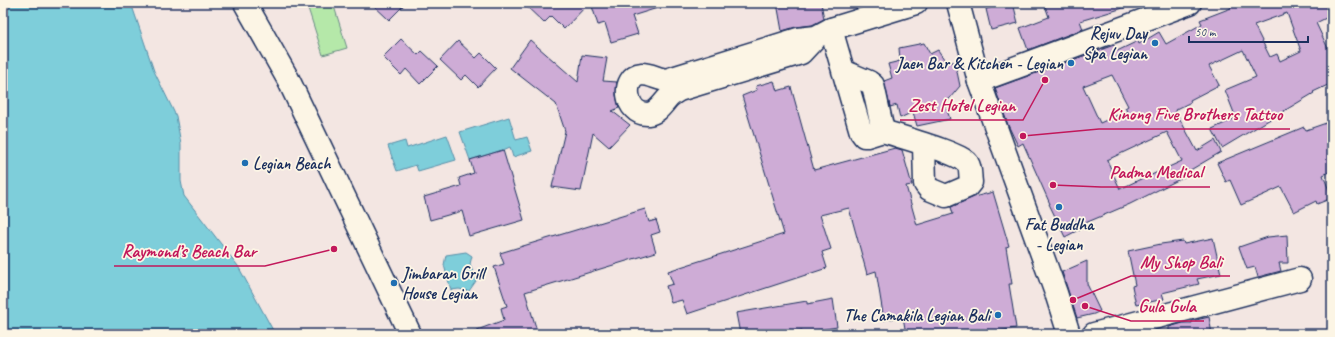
<svg xmlns="http://www.w3.org/2000/svg" width="1335" height="337" font-family="Caveat,sans-serif">
	<style>
		.green { fill: #b5e8a9; stroke: #688c84 }
		.water { fill: #7eceda; stroke: #568ea8 }
		.building { fill: #ceacd6; stroke: #1b2f5e; fill-rule: evenodd }
		.lines { fill: none; stroke-linecap: round; stroke-linejoin: round }
		.minor-casing { stroke: #1b2f5e; stroke-width: 25 }
		.minor { stroke: #fcf5e5; stroke-width: 22 }
		.poi-dot { fill: #1f6fb2; stroke: #fcf5e5; stroke-width: 1.5 }
		.labels { text-anchor: middle; stroke-width: 3.5; stroke-linejoin: round; paint-order: stroke }
		.poi-label { font-size: 17px; font-weight: bold; fill: #1b2f5e; stroke: #fcf5e5; text-anchor: end }
		.leader { fill: none; stroke: #c2185b; stroke-width: 1.5 }
		.callout-dot { fill: #c2185b; stroke: #fcf5e5; stroke-width: 1.5 }
		.callout-label { font-size: 18px; text-anchor: middle; font-weight: bold; fill: #c2185b; stroke: #fcf5e5; stroke-width: 3.5; stroke-linejoin: round; paint-order: stroke }
	</style>
	<rect width="100%" height="100%" fill="#f3e6e2"/>
	<filter id="ink" filterUnits="userSpaceOnUse"><feTurbulence type="fractalNoise" baseFrequency=".025" numOctaves="2"/><feDisplacementMap in="SourceGraphic" scale="8" xChannelSelector="R" yChannelSelector="G"/><feConvolveMatrix kernelMatrix="1 2 1 2 8 2 1 2 1" color-interpolation-filters="sRGB"/></filter>
	<g filter="url(#ink)">
		<polygon class="green" points="314,3 333,3 347,48 323,55 307,5"/>
		<g class="water">
			<polygon points="3,3 131,3 154,71 176,116 181,144 181,181 184,196 238,266 275,334 3,334"/>
			<polygon points="509,117 516,140 527,137 532,151 513,157 510,147 503,150 470,160 460,132"/>
			<polygon points="447,135 456,160 418,171 416,165 397,171 388,146 405,141 407,148"/>
			<polygon points="466,252 472,256 470,264 476,281 469,291 459,289 451,290 444,265 446,255"/>
		</g>
		<g class="building">
			<polygon points="371,3 406,3 389,20"/>
			<polygon points="523,3 589,3 564,29 551,16 544,23"/>
			<polygon points="591,3 663,3 664,6 632,16 638,34 611,42 605,23 598,25"/>
			<polygon points="777,3 821,3 824,19 812,25 796,27 782,31"/>
			<polygon points="992,3 1013,3 1018,23 991,30 986,9 993,7"/>
			<polygon points="1044,3 1130,3 1130,6 1080,21 1083,29 1028,50 1020,28 1049,17"/>
			<path d="M1230 3H1332V15L1316 23 1332 57V83L1313 92 1314 93 1222 148 1212 129 1236 118 1225 90 1256 77 1243 50 1209 66 1219 85 1190 100 1191 102 1175 110 1197 151 1215 140 1221 152 1187 172 1188 175 1130 204 1083 224 1084 227 1065 237 1049 204H1050L1023 143 1018 146 1008 125 995 88 1114 45 1117 51 1138 41 1139 44 1159 32 1166 44 1202 24 1200 20 1231 8ZM1287 13 1301 51 1280 61 1277 54 1270 57 1254 25ZM1112 75 1128 106 1125 108 1127 111 1100 123 1083 86ZM1167 132 1182 161 1147 177V176L1120 189 1107 160Z"/>
			<polygon points="401,39 418,55 422,51 438,66 420,84 406,69 401,75 383,57"/>
			<polygon points="530,40 578,82 582,55 607,58 603,81 617,82 616,95 619,108 612,111 630,125 609,147 593,133 581,191 552,187 565,131 556,104 510,68"/>
			<polygon points="458,41 476,58 481,53 496,68 478,87 466,75 461,80 440,60"/>
			<polygon points="924,43 930,54 938,50 946,62 955,62 960,86 945,104 950,119 917,126 913,112 900,118 897,105 890,107 884,81 892,78 888,64 900,61 899,48"/>
			<polygon points="774,81 777,91 791,87 814,170 895,148 902,150 912,185 906,186 917,225 953,214 951,207 974,197 993,192 1009,246 1006,247 1012,284 1009,284 1016,328 977,334 906,334 903,317 884,320 876,271 867,274 849,208 820,215 831,249 822,252 827,268 687,314 682,300 671,303 666,286 673,284 668,271 784,234 742,96 757,90 756,86"/>
			<polygon points="1332,121 1332,171 1323,175 1332,198 1317,204 1316,201 1294,212 1281,187 1241,205 1230,180 1226,182 1217,163 1304,127 1306,130"/>
			<polygon points="503,150 524,220 469,236 462,211 430,220 424,197 461,186 459,178 474,173 470,160"/>
			<polygon points="645,209 649,222 656,220 660,232 651,235 656,252 525,292 538,334 469,334 469,333 504,320 501,308 507,306 494,267 504,264 500,253"/>
			<polygon points="1287,235 1288,263 1279,263 1281,271 1258,277 1255,267 1247,269 1239,247 1268,237"/>
			<polygon points="1213,238 1221,274 1197,279 1199,284 1162,293 1164,299 1136,305 1132,286 1135,285 1128,251 1161,244 1183,241 1184,244"/>
			<polygon points="1087,261 1087,284 1100,311 1094,314 1077,318 1062,272"/>
			<polygon points="833,299 837,327 803,333 802,330 778,334 740,334 736,313 807,301 807,304"/>
			<polygon points="1209,317 1212,334 1169,334 1169,327 1183,323 1192,323 1192,321"/>
		</g>
		<g class="lines">
			<defs>
				<g id="minor">
					<polyline points="245,3 288,79 410,334"/>
					<polyline points="958,3 979,81 1056,293 1069,334"/>
					<polyline points="831,29 861,132 864,136 867,136 883,131 873,85 869,82 843,71"/>
					<path d="M816 37 798 39 666 80C658 79 650 74 642 74 620 76 625 115 648 114 658 113 663 103 669 97 672 94 676 92 679 90L801 53 816 37 831 29 916 3"/>
					<polyline points="979,81 1190,3"/>
					<path d="M883 131C897 136 964 154 968 164 971 168 970 177 971 182L967 187 946 196 929 189 925 184 924 145"/>
					<polyline points="1094,334 1300,279"/>
				</g>
			</defs>
			<use href="#minor" class="minor-casing"/>
			<use href="#minor" class="minor"/>
		</g>
	</g>
	<g class="poi-dot">
		<circle cx="1155" cy="43" r="4"/>
		<circle cx="1071" cy="63" r="4"/>
		<circle cx="245" cy="163" r="4"/>
		<circle cx="1059" cy="207" r="4"/>
		<circle cx="394" cy="283" r="4"/>
		<circle cx="998" cy="315" r="4"/>
	</g>
	<g class="labels">
		<g class="poi-label">
			<text x="1147" y="39">Rejuv Day<tspan x="1147" dy="20">Spa Legian</tspan></text>
			<text x="1063" y="69">Jaen Bar &amp; Kitchen - Legian</text>
			<text x="253" y="169" text-anchor="start">Legian Beach</text>
			<text x="1059" y="230" text-anchor="middle">Fat Buddha<tspan x="1059" dy="20">- Legian</tspan></text>
			<text x="402" y="279" text-anchor="start">Jimbaran Grill<tspan x="402" dy="20">House Legian</tspan></text>
			<text x="990" y="321">The Camakila Legian Bali</text>
		</g>
	</g>
	<path class="leader" d="M1045 80L1023 120H900M1023 136L1099 129H1290M1053 185L1101 187H1210M334 249L265 266H114M1073 300L1131 276H1230M1085 306L1131 321H1204"/>
	<g class="callout-dot">
		<circle cx="1045" cy="80" r="4"/>
		<circle cx="1023" cy="136" r="4"/>
		<circle cx="1053" cy="185" r="4"/>
		<circle cx="334" cy="249" r="4"/>
		<circle cx="1073" cy="300" r="4"/>
		<circle cx="1085" cy="306" r="4"/>
	</g>
	<g class="callout-label">
		<text x="962" y="111">Zest Hotel Legian</text>
		<text x="1195" y="120">Kinong Five Brothers Tattoo</text>
		<text x="1156" y="178">Padma Medical</text>
		<text x="189" y="257">Raymond’s Beach Bar</text>
		<text x="1181" y="268">My Shop Bali</text>
		<text x="1167" y="312">Gula Gula</text>
	</g>
	<rect width="1335" height="337" fill="none" stroke="#fcf5e5" stroke-width="16"/>
	<rect x="8" y="8" width="1319" height="321" fill="none" stroke="#1b2f5e" stroke-width="1.5" filter="url(#ink)"/>
	<path d="M1189 36v6h119v-6" fill="none" stroke="#1b2f5e" stroke-width="2"/>
	<text x="1195" y="36" font-size="12" fill="#1b2f5e" stroke="#fcf5e5" stroke-width="3" paint-order="stroke">50 m</text>
</svg>
